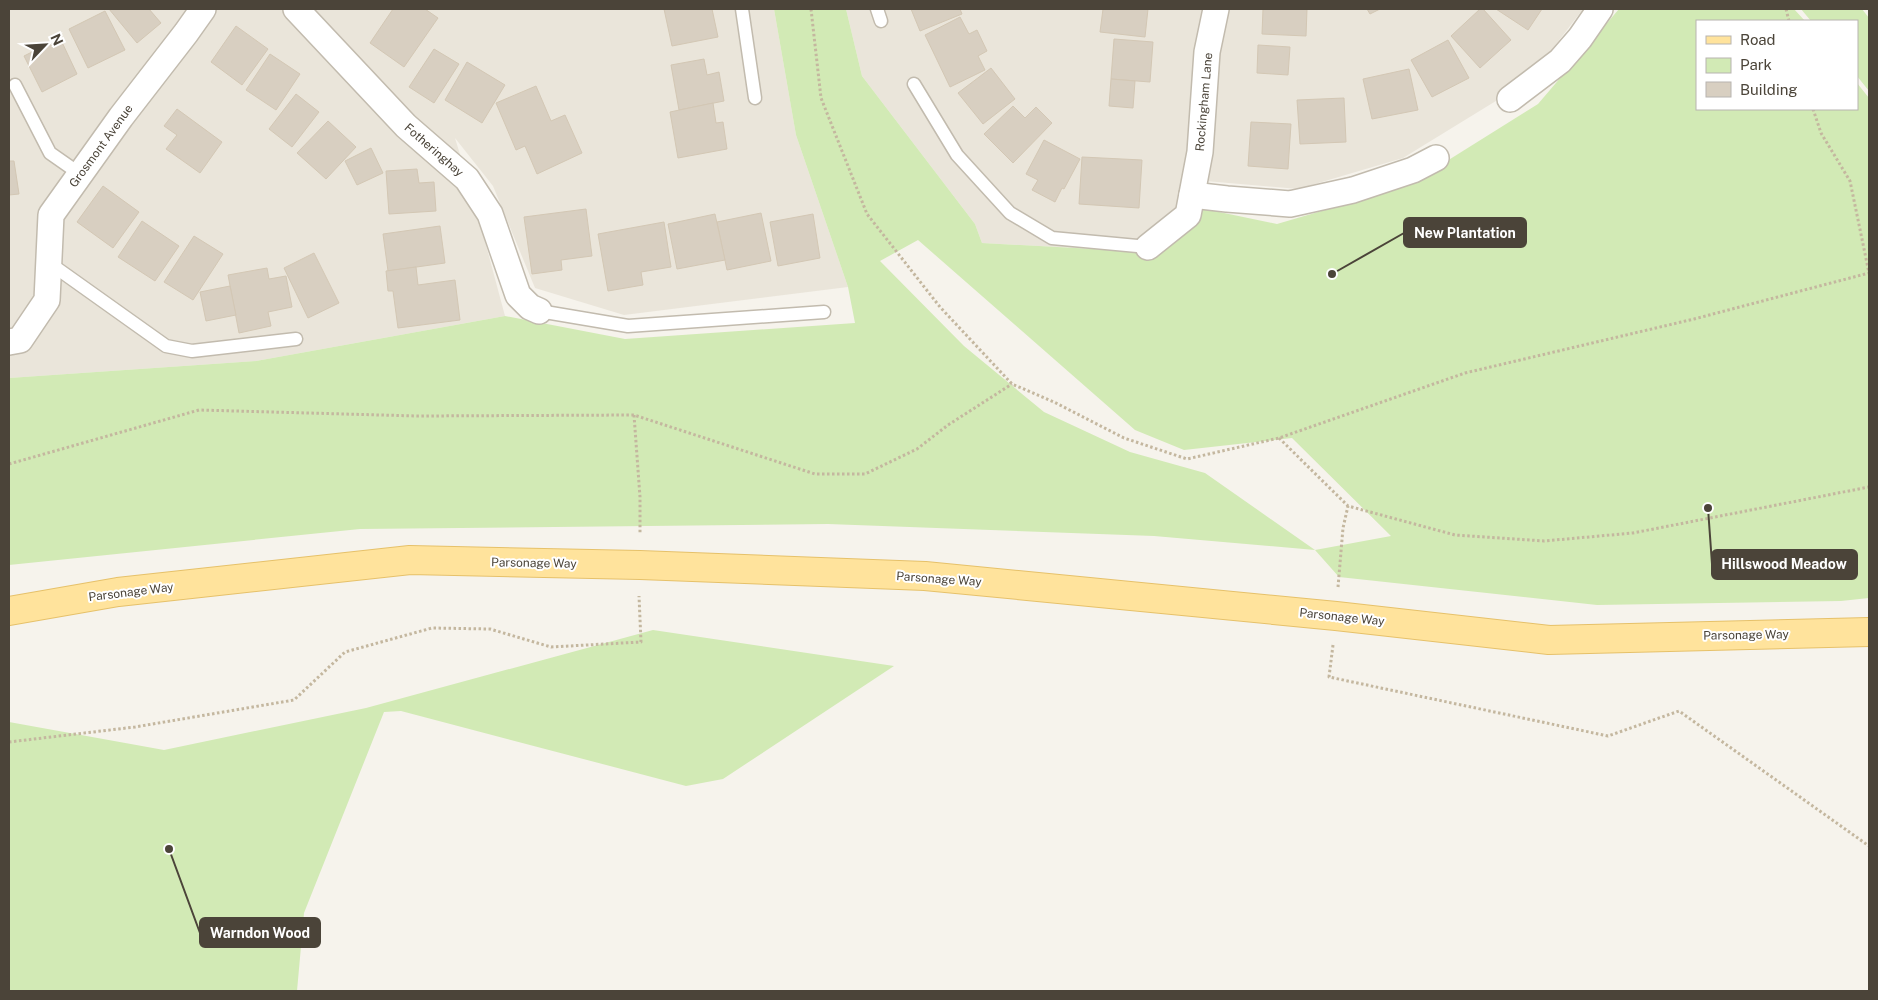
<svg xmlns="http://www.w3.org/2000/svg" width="1878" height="1000" font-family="'Public Sans',sans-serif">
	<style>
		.residential { fill: #eae5da }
		.green { fill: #d2eab5; fill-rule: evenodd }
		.building { fill: #d8cfc1; stroke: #d3c7b4 }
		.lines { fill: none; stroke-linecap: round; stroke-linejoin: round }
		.lane-casing { stroke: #c2bbae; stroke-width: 15 }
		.street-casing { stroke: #c2bbae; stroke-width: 28 }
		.primary-casing { stroke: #e6c16a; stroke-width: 30 }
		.path { stroke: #c4b79f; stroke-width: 3; stroke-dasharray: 2.5 2.5; stroke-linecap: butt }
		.lane { stroke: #fff; stroke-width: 12 }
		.street { stroke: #fff; stroke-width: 25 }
		.primary { stroke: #ffe39c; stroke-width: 28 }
		.labels { text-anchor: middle; stroke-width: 4; stroke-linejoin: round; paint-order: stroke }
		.street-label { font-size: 12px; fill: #4b4439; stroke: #fff }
		.leader { fill: none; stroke: #4b4439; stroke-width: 2 }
		.callout-dot { fill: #4b4439; stroke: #fff; stroke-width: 2 }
		.callout { fill: #4b4439; stroke: #4b4439; stroke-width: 2 }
		.callout-label { font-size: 14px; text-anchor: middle; font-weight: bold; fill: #fff }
	</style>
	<rect width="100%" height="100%" fill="#f6f3ec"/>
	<g class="residential">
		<polygon points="9,9 774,9 796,135 848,287 624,315 535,288 493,186 455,138 475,204 505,316 256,361 9,378"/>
		<polygon points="846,9 1583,9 1527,82 1403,158 1298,189 1194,180 1184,211 1131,251 982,243 975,224 862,76"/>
	</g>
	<g class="green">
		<path d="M774 9H846L862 76 975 224 982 243 1131 251 1152 257 1200 208 1277 224 1407 186 1538 104 1619 9H1794L1805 21H1697V109H1857V83L1869 98V598L1841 601 1597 605 1339 577 1315 550 1154 536 828 524 360 529 9 565V378L256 361 505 316 625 339 855 323 848 287 796 135ZM918 240 1135 430 1184 450 1292 438 1391 536 1315 550 1205 473 1130 452 1044 412 964 346 880 261Z"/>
		<polygon points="1801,9 1862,9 1869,18 1869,91 1857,76 1857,21 1811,21"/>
		<polygon points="653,630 894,666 723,779 686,786 401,711 384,712 304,913 297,991 9,991 9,722 164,750 366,708"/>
	</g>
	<g class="building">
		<polygon points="109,9 149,9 161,23 137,43"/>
		<polygon points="393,9 425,9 438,18 404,67 370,43"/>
		<polygon points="664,9 712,9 718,37 672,46"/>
		<polygon points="911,9 960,9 962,14 920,31"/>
		<polygon points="1103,9 1148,9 1145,37 1100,32"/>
		<polygon points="1263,9 1307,9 1306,36 1262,34"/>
		<polygon points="1367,9 1380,9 1370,14"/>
		<polygon points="1480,9 1483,9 1511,40 1480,68 1451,36"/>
		<polygon points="1496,9 1542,9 1528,30"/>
		<polygon points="105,11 125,50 88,68 69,29"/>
		<polygon points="960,17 969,34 977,30 987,51 978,56 985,70 950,87 925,35"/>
		<polygon points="236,26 268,49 242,85 211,62"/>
		<polygon points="60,38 77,74 42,92 24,56"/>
		<polygon points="1114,39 1153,42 1150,82 1111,79"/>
		<polygon points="1448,40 1469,78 1432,97 1411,60"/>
		<polygon points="1258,45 1290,47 1288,75 1257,73"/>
		<polygon points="434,49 459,64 434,103 409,87"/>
		<polygon points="270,54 300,74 276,110 246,90"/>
		<polygon points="704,59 707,75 719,72 724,101 679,110 671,65"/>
		<polygon points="467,62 505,85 482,123 445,100"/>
		<polygon points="991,68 1015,99 983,124 958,93"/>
		<polygon points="1409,69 1418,110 1372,119 1363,79"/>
		<polygon points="1111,79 1135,81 1133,108 1109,106"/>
		<polygon points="536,86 551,121 565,115 582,153 537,174 525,146 516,150 496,103"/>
		<polygon points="296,94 319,112 292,147 269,129"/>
		<polygon points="1344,98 1346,142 1300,144 1297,100"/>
		<polygon points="713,103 716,123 723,122 727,149 678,158 670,112"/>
		<polygon points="1013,106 1025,118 1036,107 1052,123 1013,163 984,134"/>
		<polygon points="177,109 222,142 200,173 166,149 177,135 164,126"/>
		<polygon points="328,121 356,147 326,179 297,153"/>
		<polygon points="1251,122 1291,124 1288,169 1248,166"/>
		<polygon points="1044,140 1080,159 1064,189 1062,188 1055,202 1032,190 1038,180 1026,174"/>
		<polygon points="371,148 383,173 357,185 345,161"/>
		<polygon points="1082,157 1142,160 1139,208 1079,204"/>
		<polygon points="9,161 14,161 19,194 9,195"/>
		<polygon points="417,169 419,183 434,182 436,211 389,214 386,171"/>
		<polygon points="103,186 139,212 113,248 77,222"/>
		<polygon points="586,209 592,256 561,260 562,270 532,274 524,217"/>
		<polygon points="761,213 771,261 727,270 717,222"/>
		<polygon points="715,214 725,260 677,269 668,224"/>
		<polygon points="813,214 820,258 778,266 770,222"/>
		<polygon points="142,221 179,246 155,281 118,257"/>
		<polygon points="664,222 671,267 641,272 643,285 608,291 598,234"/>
		<polygon points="440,226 445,263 388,271 383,234"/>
		<polygon points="194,236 223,254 193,300 164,282"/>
		<polygon points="314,253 339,303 308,318 284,268"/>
		<polygon points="416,267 418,285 455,280 460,320 398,328 393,291 388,291 386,271"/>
		<polygon points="267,268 269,279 286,276 292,307 268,312 271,326 239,333 228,275"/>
		<polygon points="230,286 236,315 206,321 200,292"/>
	</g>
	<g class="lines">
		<defs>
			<g id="lane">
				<polyline points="742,9 755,98"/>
				<polyline points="877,9 881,21"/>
				<polyline points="914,84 957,155 1010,213 1052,238 1148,247"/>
				<polyline points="15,85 50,153 80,174"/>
				<polyline points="48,262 166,346 192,351 296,339"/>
				<polyline points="539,311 628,326 824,312"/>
			</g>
			<g id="street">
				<polyline points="296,9 406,126 467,179 490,214 518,295 530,307 539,311"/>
				<polyline points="1510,99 1560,61 1580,38 1600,9"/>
				<polyline points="1192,195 1227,199 1290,204 1353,190 1413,170 1436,158"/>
				<polyline points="1148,247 1188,215 1200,152 1207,52 1216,9"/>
				<polyline points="9,342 20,340 47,300 51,215 121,117 186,33 203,9"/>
			</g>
			<polyline id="primary" points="9,611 118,592 410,560 640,565 925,576 1336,616 1549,640 1869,632"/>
		</defs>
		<use href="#lane" class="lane-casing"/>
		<use href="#street" class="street-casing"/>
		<use href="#primary" class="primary-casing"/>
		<g class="path">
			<polyline points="811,9 821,98 867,214 940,307 1012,384 1054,402 1124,438 1187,459 1279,438 1465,373 1694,319 1869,273"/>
			<polyline points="1786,9 1789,21"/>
			<polyline points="1813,109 1821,133 1850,181 1869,273"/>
			<polyline points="634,415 640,497 640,534"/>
			<polyline points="1279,438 1348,506 1455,535 1544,541 1633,533 1869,487"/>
			<polyline points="9,464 199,410 417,416 634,415 815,474 865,474 917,449 948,425 1012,384"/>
			<polyline points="1338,587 1343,528 1348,506"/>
			<polyline points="1333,645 1329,677 1608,736 1679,711 1869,846"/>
			<polyline points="9,742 135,727 294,700 345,652 432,628 490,629 551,647 641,642 639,596"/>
		</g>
		<use href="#lane" class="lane"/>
		<use href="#street" class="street"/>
		<use href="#primary" class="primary"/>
	</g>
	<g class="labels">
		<g class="street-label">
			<text transform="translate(1204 102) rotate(-85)" y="4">Rockingham Lane</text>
			<text transform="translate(101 146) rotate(-54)" y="4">Grosmont Avenue</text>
			<text transform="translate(434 150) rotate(41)" y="4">Fotheringhay</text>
			<text transform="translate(534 563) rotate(1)" y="4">Parsonage Way</text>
			<text transform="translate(939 579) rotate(4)" y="4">Parsonage Way</text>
			<text transform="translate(131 592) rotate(-7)" y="4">Parsonage Way</text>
			<text transform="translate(1342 617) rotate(6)" y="4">Parsonage Way</text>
			<text transform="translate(1746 635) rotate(-1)" y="4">Parsonage Way</text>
		</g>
	</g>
	<path class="leader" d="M1332 274L1404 233M1708 508L1712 564M169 849L200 933"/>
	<g class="callout-dot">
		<circle cx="1332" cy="274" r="5"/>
		<circle cx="1708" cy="508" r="5"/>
		<circle cx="169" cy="849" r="5"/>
	</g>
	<g class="callout">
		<rect x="1404" y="218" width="122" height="29" rx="5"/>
		<rect x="1712" y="550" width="145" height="29" rx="5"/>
		<rect x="200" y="918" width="120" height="29" rx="5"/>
	</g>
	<g class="callout-label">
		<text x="1465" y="238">New Plantation</text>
		<text x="1784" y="569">Hillswood Meadow</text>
		<text x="260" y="938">Warndon Wood</text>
	</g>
	<rect width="1878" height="1000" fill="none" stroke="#4b4439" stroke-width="20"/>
	<rect x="1696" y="20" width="162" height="90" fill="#ffffff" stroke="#b7b4b0"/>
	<rect x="1706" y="36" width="25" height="8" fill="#ffe39c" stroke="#b7b4b0"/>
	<text x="1740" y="45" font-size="15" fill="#4b4439">Road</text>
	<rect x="1706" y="58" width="25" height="15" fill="#d2eab5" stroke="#b7b4b0"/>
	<text x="1740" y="70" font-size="15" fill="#4b4439">Park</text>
	<rect x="1706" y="82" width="25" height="15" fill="#d8cfc1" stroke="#b7b4b0"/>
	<text x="1740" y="95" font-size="15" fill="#4b4439">Building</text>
	<g transform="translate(45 45) rotate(65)" stroke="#ffffff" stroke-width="4" paint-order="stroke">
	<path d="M0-4L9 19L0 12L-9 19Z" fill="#4b4439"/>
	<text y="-8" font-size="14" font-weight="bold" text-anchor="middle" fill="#4b4439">N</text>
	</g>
</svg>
